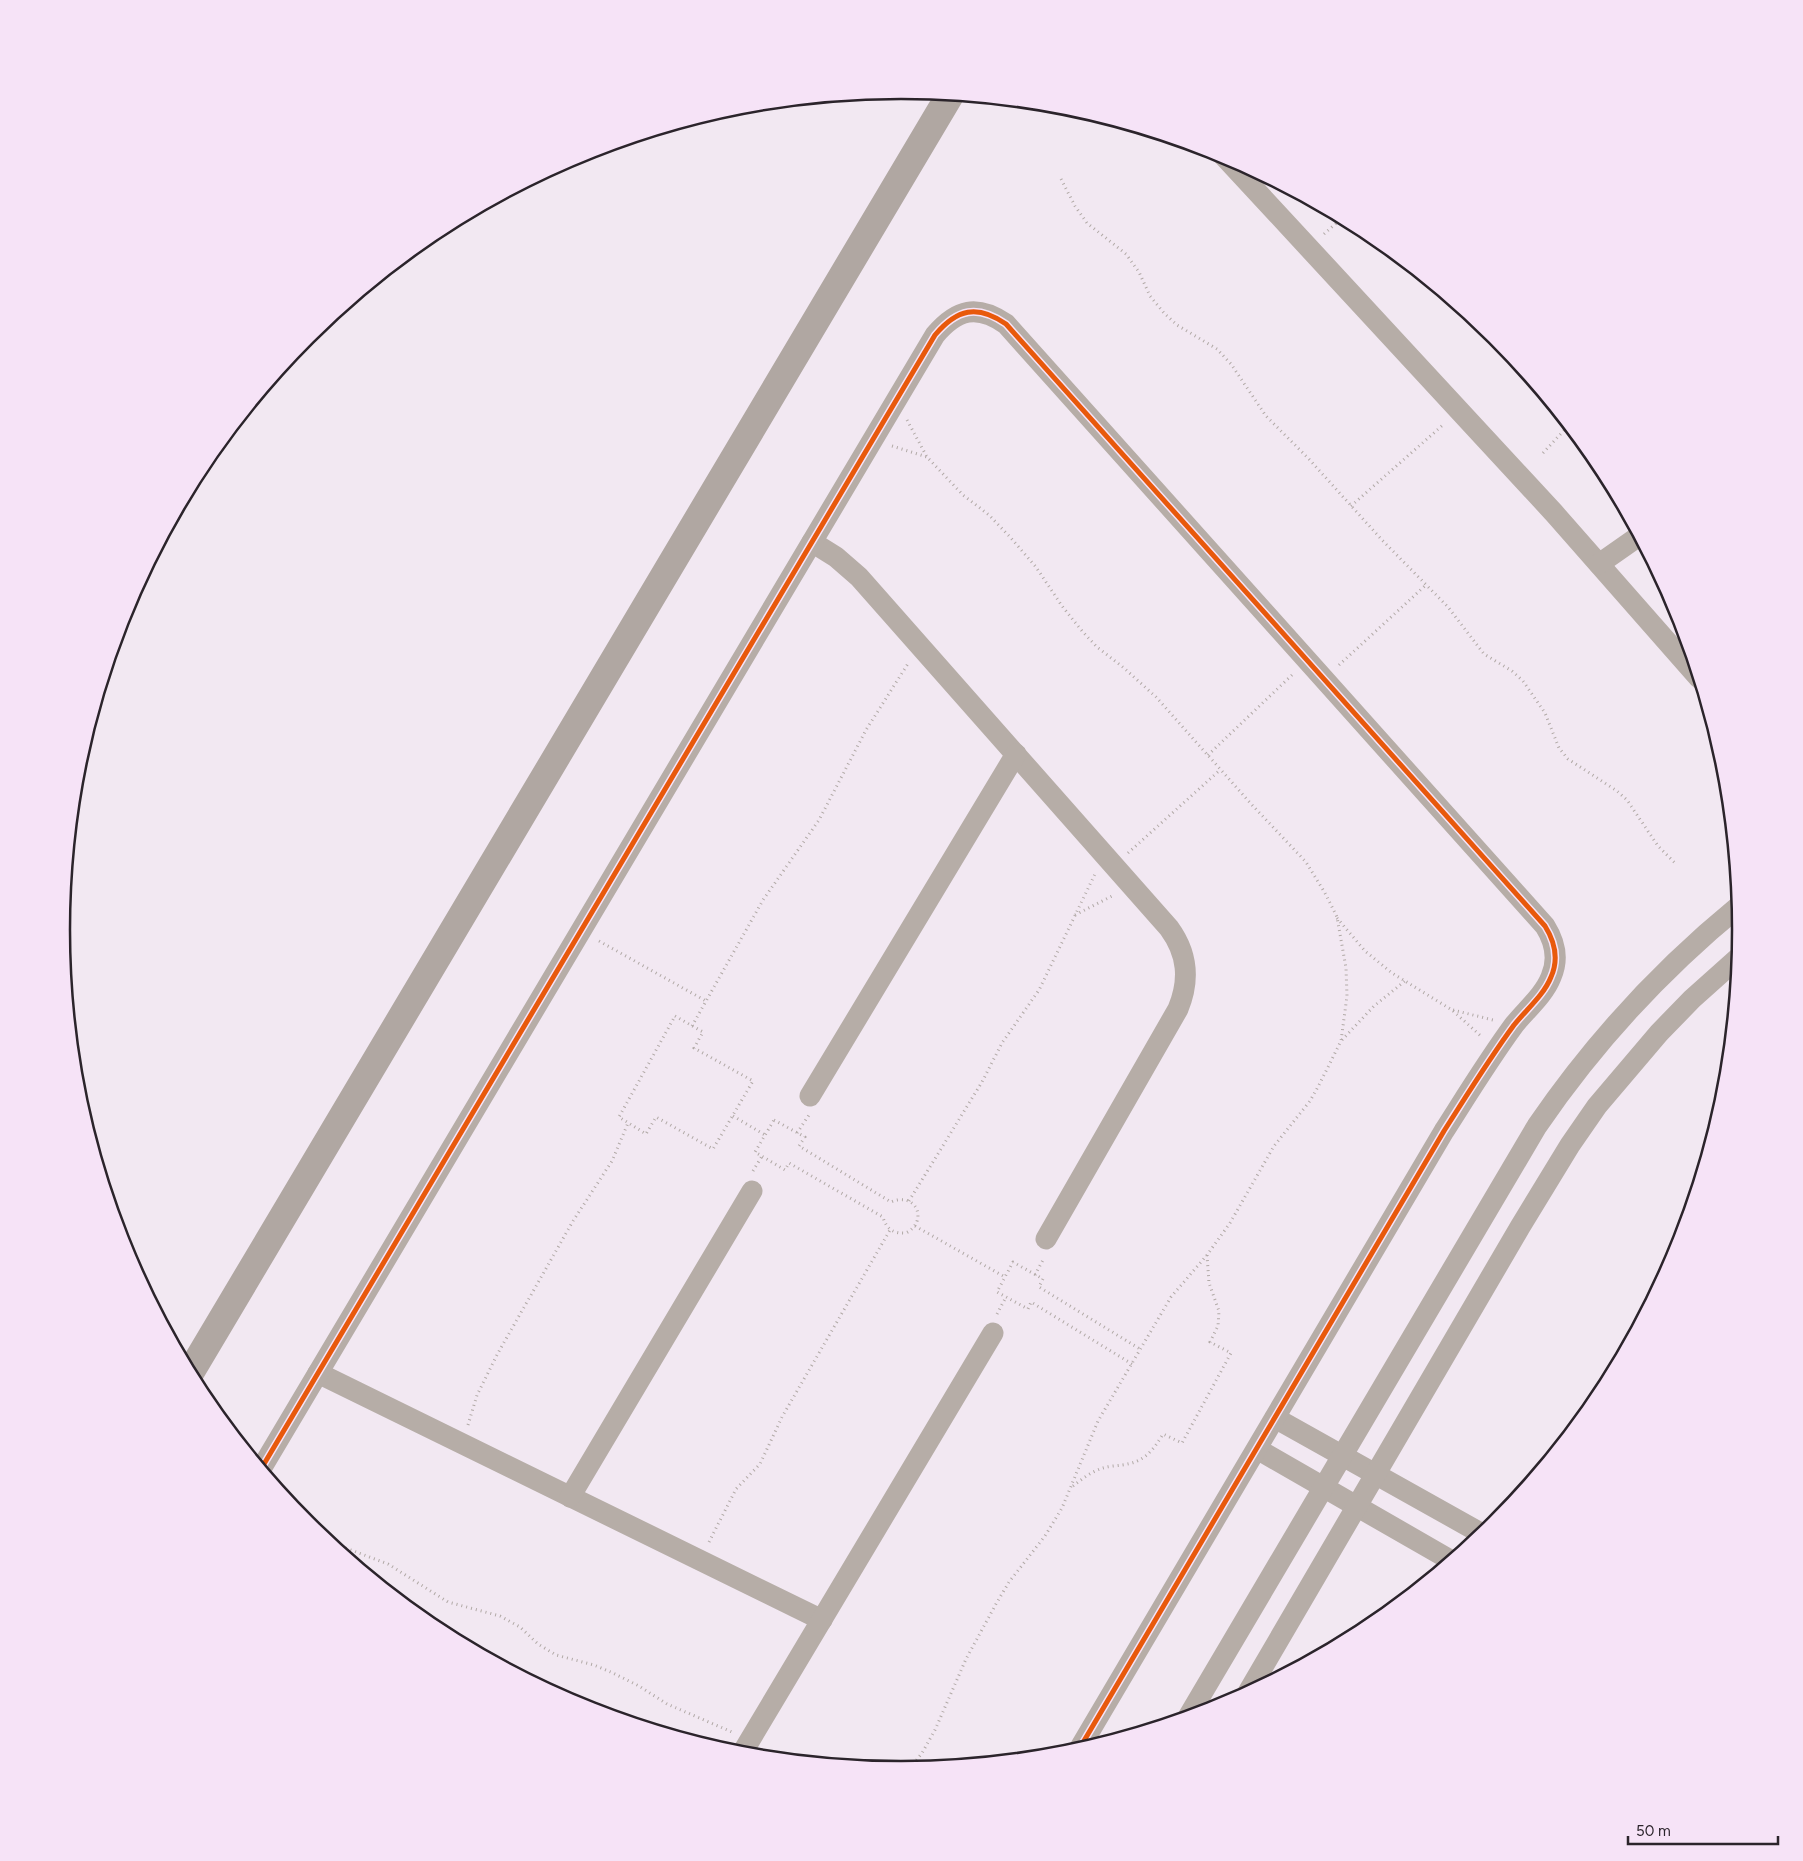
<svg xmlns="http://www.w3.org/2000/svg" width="1803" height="1861" font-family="Figtree,sans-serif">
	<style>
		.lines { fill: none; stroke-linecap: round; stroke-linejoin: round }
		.path { stroke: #b1a9a6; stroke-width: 3; stroke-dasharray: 1 4; stroke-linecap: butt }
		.minor { stroke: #b6ada7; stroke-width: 21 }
		.major { stroke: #b0a7a2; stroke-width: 28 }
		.cycleway-casing { stroke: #f6e3f7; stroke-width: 8 }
		.cycleway { stroke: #e8590c; stroke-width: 5 }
		.rim { fill: none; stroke: #2b242b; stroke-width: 2.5 }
	</style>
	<rect width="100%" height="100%" fill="#f2e8f2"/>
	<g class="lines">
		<g class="path">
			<polyline points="1061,179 1075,206 1087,223 1126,254 1139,272 1150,296 1164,313 1177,325 1217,349 1231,364 1266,416 1308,458 1382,540 1448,607 1484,654 1512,671 1523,681 1545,713 1559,748 1568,759 1617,791 1627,800 1658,846 1677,865"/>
			<polyline points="1324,234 1342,218"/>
			<polyline points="907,420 927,457 963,495 989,515 1010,537 1036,567 1062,606 1082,631 1097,647 1124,668 1156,697 1253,806 1306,862 1325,893 1337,917 1346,968 1347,996 1341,1041 1319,1085 1310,1101 1274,1146 1230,1223 1207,1255 1171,1297 1098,1421 1062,1508 1045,1536 1009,1582 996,1604 966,1659 935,1730 922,1753 909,1770"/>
			<polyline points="892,446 927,457"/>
			<polyline points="1543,453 1569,425"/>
			<polyline points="1351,506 1444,424"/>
			<polyline points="1339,665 1427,584"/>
			<polyline points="1208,755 1292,675"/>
			<polyline points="1128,853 1220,770"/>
			<polyline points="1075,915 1114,895"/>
			<polyline points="1337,918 1365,951 1392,973 1452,1010 1482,1037"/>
			<polyline points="599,941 706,1001"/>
			<polyline points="1453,1010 1493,1020"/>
			<polygon points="675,1016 703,1032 694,1048 753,1081 713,1149 656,1117 646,1134 619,1117"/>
			<polyline points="692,1026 763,900 819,820 866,730 909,662"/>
			<polyline points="1342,1040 1374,1006 1405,981"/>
			<polyline points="733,1116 765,1135"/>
			<path d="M774 1120 805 1137 799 1146 891 1202C916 1191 929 1221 906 1233 894 1234 886 1229 883 1217L789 1163 785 1170 755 1152Z"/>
			<polyline points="797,1133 809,1115"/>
			<polyline points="753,1171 762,1156"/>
			<polyline points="909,1201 982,1082 1002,1043 1039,990 1095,874"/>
			<polyline points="915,1226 1005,1277"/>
			<polyline points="1035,1275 1044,1258"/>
			<polyline points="997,1314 1006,1297"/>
			<polyline points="1132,1364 1031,1302 1028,1309 997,1292 1013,1262 1043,1279 1039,1287 1140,1349"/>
			<polyline points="468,1425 477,1395 498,1353 573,1221 612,1161 628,1123"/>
			<path d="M1073 1486C1082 1479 1092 1471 1103 1468 1109 1466 1116 1466 1122 1465 1144 1462 1152 1452 1163 1434L1182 1443 1231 1353 1210 1342 1218 1326 1219 1311 1209 1283 1207 1255"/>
			<polyline points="327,1541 388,1564 448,1602 500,1616 520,1627 538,1644 556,1655 594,1665 613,1673 639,1686 667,1704 732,1732"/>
			<polyline points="709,1542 736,1489 760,1464 782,1417 890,1230"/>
		</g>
		<g class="minor">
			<polyline points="1222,154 1554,513 1699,678"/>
			<path d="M812 542 836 557 859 577 1169 928C1188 954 1190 980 1178 1009L1046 1239"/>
			<polyline points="1599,564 1639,536"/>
			<polyline points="810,1096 1016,754"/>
			<polyline points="318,1373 822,1620"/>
			<polyline points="1275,1418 1484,1535"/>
			<polyline points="1257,1449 1452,1561"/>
			<path d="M261 1469 935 335C957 309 977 304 1006 324L1545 926C1555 942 1559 959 1551 977 1544 995 1526 1010 1514 1025 1489 1059 1467 1095 1444 1131L1078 1751"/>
			<polyline points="570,1497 752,1191"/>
			<polyline points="1247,1694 1520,1227 1570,1145 1597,1106 1659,1033 1692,999 1739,957"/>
			<path d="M1188 1717 1537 1126C1593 1044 1662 969 1739 906"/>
			<polyline points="741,1755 993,1333"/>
		</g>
		<polyline class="major" points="190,1373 950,95"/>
		<defs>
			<path id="cycleway" d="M261 1469 935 335C957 309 977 304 1006 324L1545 926C1555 942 1559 959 1551 977 1544 995 1526 1010 1514 1025 1489 1059 1467 1095 1444 1131L1078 1751"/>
		</defs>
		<use href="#cycleway" class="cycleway-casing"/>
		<use href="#cycleway" class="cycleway"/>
	</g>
	<path d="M0 0H1803V1861H0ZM70 930a831 831 0 1 1 1662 0a831 831 0 1 1-1662 0Z" fill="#f6e3f7" fill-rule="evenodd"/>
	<path class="rim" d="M70 930a831 831 0 1 1 1662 0a831 831 0 1 1-1662 0Z"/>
	<path d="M1628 1836v8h150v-8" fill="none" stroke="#2b242b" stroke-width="2.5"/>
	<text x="1636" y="1836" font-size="15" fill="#2b242b" stroke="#f6e3f7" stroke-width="4" paint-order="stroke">50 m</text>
</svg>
